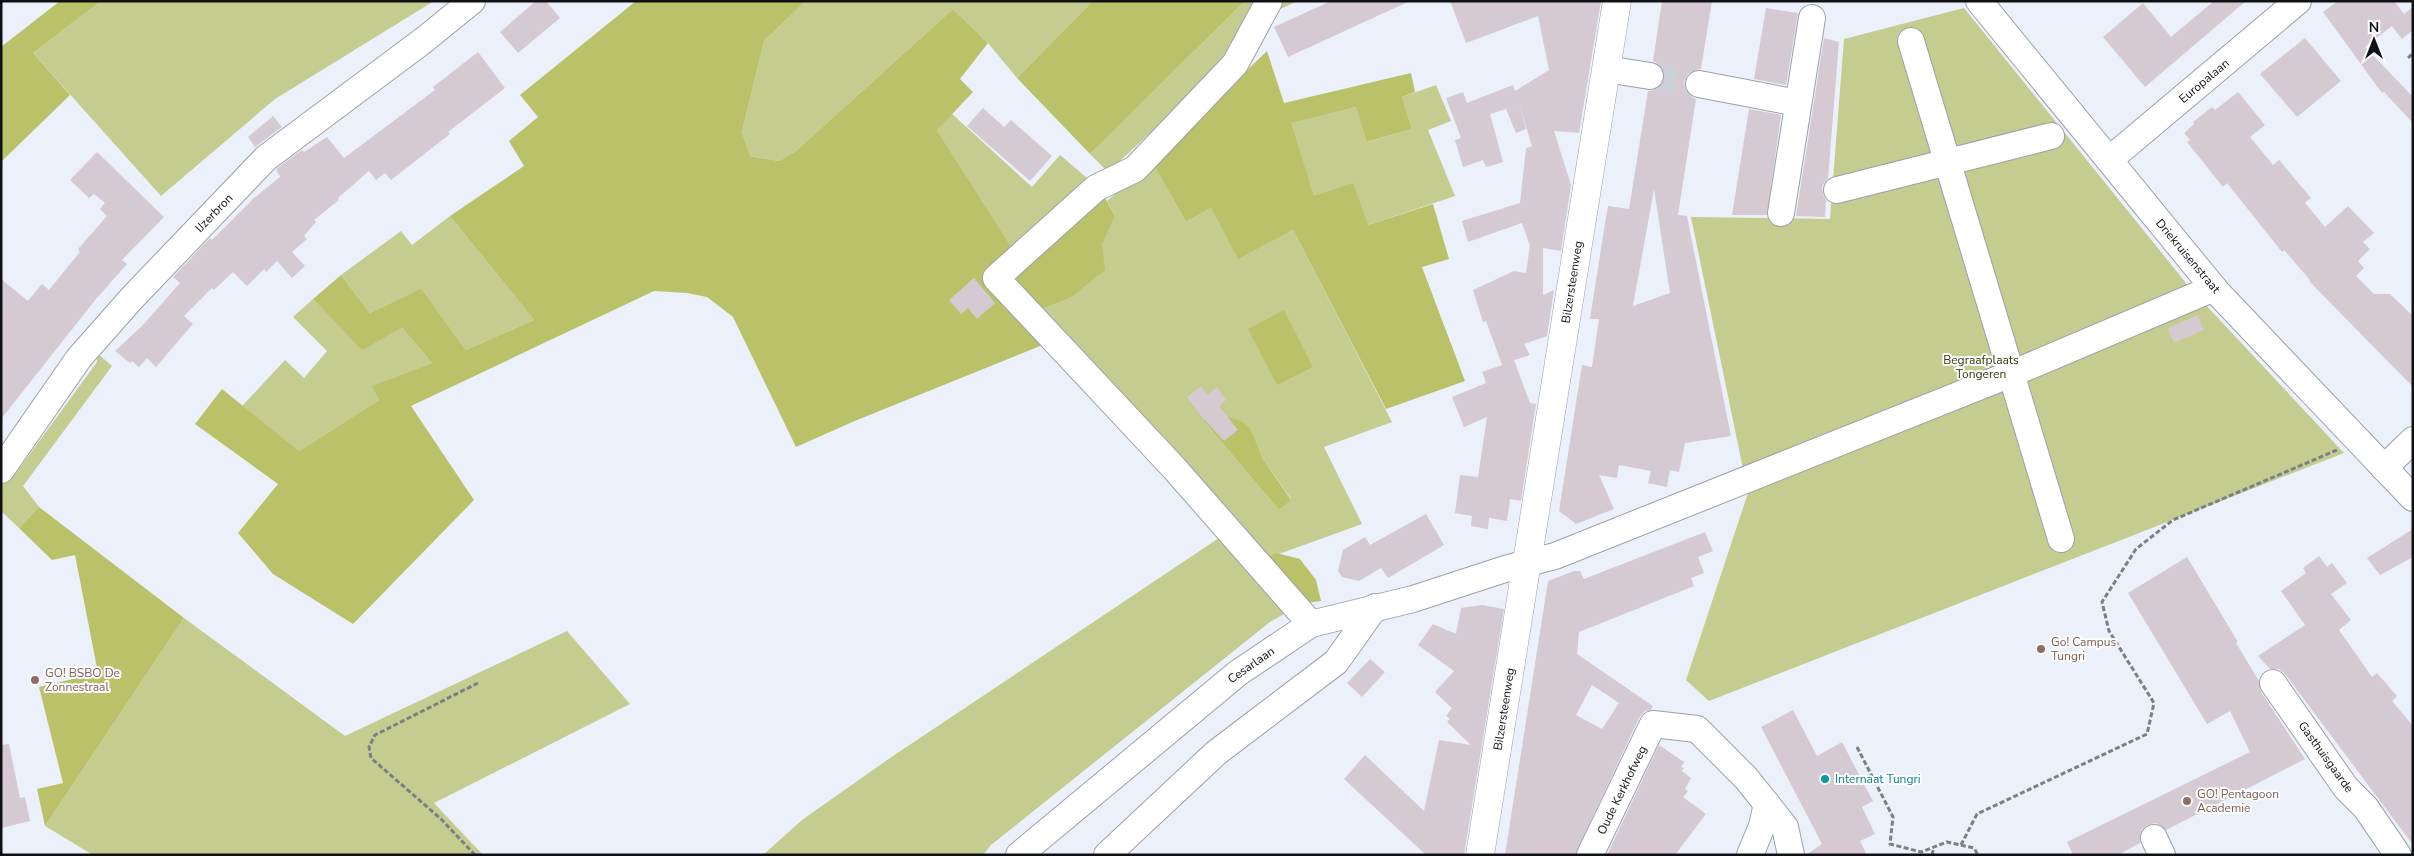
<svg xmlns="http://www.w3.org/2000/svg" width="2414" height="856" font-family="'Nunito Sans',sans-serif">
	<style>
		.green { fill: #c5cc8f; fill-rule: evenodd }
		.forest { fill: #b9c269 }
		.building { fill: #d5cad1; fill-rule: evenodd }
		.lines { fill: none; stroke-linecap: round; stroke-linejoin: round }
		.minor-tunnel { stroke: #cacfd8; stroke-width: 26; stroke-dasharray: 26 13; stroke-linecap: butt }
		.minor-casing { stroke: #9ca0aa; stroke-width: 28 }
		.major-casing { stroke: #9ca0aa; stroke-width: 29 }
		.path { stroke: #7b7f86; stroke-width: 3; stroke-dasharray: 5 2.5; stroke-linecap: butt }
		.minor { stroke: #fff; stroke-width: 26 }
		.major { stroke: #fff; stroke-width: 28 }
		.education-dot { fill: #8d6e63; stroke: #fdfdfd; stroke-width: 2 }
		.culture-dot { fill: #0f9aa8; stroke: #fdfdfd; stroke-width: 2 }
		.labels { text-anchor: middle; stroke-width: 4; stroke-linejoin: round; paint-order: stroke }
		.street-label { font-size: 12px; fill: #0f1114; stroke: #fdfdfd }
		.park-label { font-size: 12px; fill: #33360f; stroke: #fdfdfd }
		.education-label { font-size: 12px; fill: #785e54; stroke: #fdfdfd; text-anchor: start }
		.culture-label { font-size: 12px; fill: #0d838f; stroke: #fdfdfd; text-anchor: start }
	</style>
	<rect width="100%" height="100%" fill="#ebf0fb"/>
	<g class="green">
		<polygon points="101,1 434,1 275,99 161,196 33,53"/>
		<polygon points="806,1 1093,1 1017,78 988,43 953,9 796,151 779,161 750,156 742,132 764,41"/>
		<polygon points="1245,1 1298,1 1274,12 1220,68 1108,172 1090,154"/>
		<polygon points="1964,8 2190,288 2344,453 1709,701 1686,680 1748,493 1691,217 1830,219 1844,39"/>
		<polygon points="1436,85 1451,121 1428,130 1455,196 1368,225 1314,196 1290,123 1356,107 1368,142 1412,129 1402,97"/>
		<polygon points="951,113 1032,187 1060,155 1100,189 1018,259 937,130"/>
		<path d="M1152 162 1186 222 1211 208 1238 258 1293 230 1392 422 1324 447 1362 524 1265 559 1035 312 1070 298 1115 216 1107 201ZM1227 416 1251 429 1263 459 1291 499 1279 510 1203 420Z"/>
		<polygon points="450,216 534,320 466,350 421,288 370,313 341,275 401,231 412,245"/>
		<polygon points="313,299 362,349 402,328 432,363 373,386 379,400 299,451 242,406 285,360 304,378 327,351 293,317"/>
		<polygon points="97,353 112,366 23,486 39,507 19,528 1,511 1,484 9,474 16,473 97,362"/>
		<polygon points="1225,534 1293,609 1270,622 991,845 983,855 763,855 802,820 890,758"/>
		<polygon points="184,618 345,736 567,631 630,704 434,803 483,855 93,855 45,826"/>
	</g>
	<g class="forest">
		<polygon points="60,1 101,1 33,53 70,95 1,162 1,47"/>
		<polygon points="636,1 806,1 764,41 742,132 750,156 779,161 796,151 953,9 988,43 960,79 973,92 937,130 1018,258 1100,189 1115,216 1102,244 1105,270 1070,298 1022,317 1045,344 857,420 796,447 733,317 707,297 687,293 654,291 411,406 474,500 353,624 273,574 238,533 278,484 195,424 222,389 299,451 379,400 372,386 432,363 402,328 362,350 313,299 341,275 370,313 421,288 466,350 534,320 450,216 524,166 509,141 538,117 520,95"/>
		<polygon points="1093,1 1245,1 1090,154 1017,78"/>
		<polygon points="1267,51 1284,103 1411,73 1415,92 1402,97 1412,129 1367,142 1356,107 1291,123 1314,196 1353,183 1368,225 1433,204 1449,259 1422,267 1465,381 1386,409 1293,230 1238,259 1211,208 1186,222 1152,162"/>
		<polygon points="1284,310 1313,367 1277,385 1248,329"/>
		<polygon points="1227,416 1242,422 1251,429 1263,459 1291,500 1279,510 1203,420"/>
		<polygon points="39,507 184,618 45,826 37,789 63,783 39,687 98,673 75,555 52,560 19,528"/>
		<polygon points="1276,553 1300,559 1316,580 1321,601 1305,603 1265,559"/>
	</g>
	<g class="building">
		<polygon points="536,1 546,1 560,18 518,53 500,32"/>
		<polygon points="1331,1 1410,1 1288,57 1274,27"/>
		<polygon points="1450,1 1601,1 1579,133 1554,131 1571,185 1561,251 1543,248 1543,295 1554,290 1547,336 1524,344 1530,355 1514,360 1530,403 1536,404 1521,501 1510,499 1507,521 1489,518 1488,529 1471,526 1472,516 1455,513 1460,475 1478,477 1487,417 1464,427 1452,397 1486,383 1482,372 1502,365 1486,321 1483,322 1473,290 1514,271 1526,273 1530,246 1522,223 1468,242 1462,221 1520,203 1526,148 1532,146 1519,104 1526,129 1516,133 1506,109 1490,114 1503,162 1486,167 1483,160 1463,167 1455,140 1461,138 1446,98 1463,92 1467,103 1513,85 1515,91 1549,70 1538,16 1466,43"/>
		<path d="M1662 1H1712L1701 69 1695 70 1688 74 1684 82 1685 88 1689 95 1696 99 1678 215 1687 216 1731 436 1685 443 1679 472 1670 470 1667 487 1648 483 1651 471 1619 465 1617 478 1599 475 1614 509 1576 524 1559 511 1582 365 1592 367 1599 319H1590L1605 223 1608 206 1629 209 1648 91 1655 90 1661 86 1665 79 1664 70 1660 65 1653 61ZM1654 189 1670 293 1633 306Z"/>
		<polygon points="2214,1 2246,1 2145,87 2103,37 2143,3 2171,37"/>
		<polygon points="2338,1 2394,1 2404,14 2413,7 2413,30 2402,39 2392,26 2365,47 2413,97 2413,123 2384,92 2382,93 2323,12"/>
		<polygon points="1766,8 1798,13 1786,85 1754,79"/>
		<polygon points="1824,38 1839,42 1828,178 1822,186 1823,194 1826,200 1825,217 1796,216"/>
		<polygon points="2305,38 2341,81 2297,117 2260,74"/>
		<polygon points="478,52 505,88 448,132 450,134 391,180 385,173 376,180 369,171 338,198 339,200 314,220 316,222 304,236 307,239 292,252 305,266 292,278 277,261 266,272 264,269 247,286 233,272 214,290 212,288 184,316 193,324 156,367 147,358 139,367 132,361 130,363 115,351 143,325 180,283 173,277 210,238 212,240 254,198 280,177 276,169 302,150 304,152 327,137 344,158 435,90 433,87"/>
		<polygon points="2238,92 2265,125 2250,137 2273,165 2279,160 2311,198 2305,203 2325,227 2348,206 2374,233 2363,242 2370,249 2358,261 2364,268 2356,276 2374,294 2390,294 2413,316 2413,387 2309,281 2310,280 2284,250 2282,252 2227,183 2223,187 2187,142 2190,140 2184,133 2194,124 2193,122 2212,107 2215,110"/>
		<polygon points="983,108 1004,127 1011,120 1052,156 1030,181 967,126"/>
		<polygon points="1749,109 1781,115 1767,215 1732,215"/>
		<polygon points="273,116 282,127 255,147 248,137"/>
		<polygon points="97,152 164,217 122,260 127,264 96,299 1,419 1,279 28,301 42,284 49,290 80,252 78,249 107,216 100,209 105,203 94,194 89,198 70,180"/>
		<polygon points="974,278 995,303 977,319 968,308 961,314 949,300"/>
		<polygon points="2198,315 2204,330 2174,343 2168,328"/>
		<polygon points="1201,386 1207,395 1217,387 1226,400 1219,406 1238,430 1224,441 1201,416 1187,397"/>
		<polygon points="1426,514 1444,545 1388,578 1381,568 1359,581 1342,577 1338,571 1343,550 1365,537 1370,545"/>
		<polygon points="2413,529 2413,557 2380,575 2367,558"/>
		<path d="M1705 532 1713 551 1698 557 1704 573 1691 578 1694 586 1579 632 1577 654 1653 706 1651 710 1645 711 1639 718 1575 855H1505L1548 581 1574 571H1580L1584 579ZM1592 685 1619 703 1602 729 1576 715Z"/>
		<polygon points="2319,556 2327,567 2332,563 2347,583 2331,594 2351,620 2339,630 2372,677 2377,673 2397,696 2392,701 2413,726 2413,845 2285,674 2279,669 2270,669 2258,656 2305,625 2281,591 2306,573 2303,568"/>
		<polygon points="2187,557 2238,642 2236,643 2259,681 2261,692 2305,759 2166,830 2156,823 2147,825 2141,830 2140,843 2118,855 2073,855 2067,842 2250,752 2230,711 2207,724 2128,593"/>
		<polygon points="1482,605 1504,609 1464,855 1426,855 1344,779 1365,755 1424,811 1439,740 1471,745 1447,722 1450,719 1446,716 1452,708 1435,692 1454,671 1418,645 1433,624 1456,634 1461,608"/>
		<polygon points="1370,659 1385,672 1362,697 1347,683"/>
		<polygon points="1793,710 1817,756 1842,742 1873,801 1862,807 1875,834 1860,841 1867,855 1806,855 1822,844 1761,727"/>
		<polygon points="9,744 20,798 25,797 30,821 1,828 1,745"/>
		<polygon points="1659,745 1684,762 1681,767 1684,768 1682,771 1691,778 1685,789 1688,791 1683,797 1706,814 1675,855 1607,855"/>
	</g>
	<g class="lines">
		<polyline class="minor-tunnel" points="1650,76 1699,84"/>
		<defs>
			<g id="minor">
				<polyline points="1269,1 1235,64 1135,169 1096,188 996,278 1174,468 1311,624"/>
				<polyline points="1979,1 2217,292 2413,498"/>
				<polyline points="1911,41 2061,539"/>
				<polyline points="1606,69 1650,76"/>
				<polyline points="1699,84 1798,103"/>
				<polyline points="2109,160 2298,1"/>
				<polyline points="1837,190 2051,136"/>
				<polyline points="1781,213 1812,18"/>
				<polyline points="2384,468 2413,440"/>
				<polyline points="1,470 79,358 132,298 266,158 424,40 472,1"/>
				<polyline points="2273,683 2346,788 2366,808 2398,855"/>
				<polyline points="2154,838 2162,855"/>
				<polyline points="1019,855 1238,673 1311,624 1413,599 1505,569 1555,556 2011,374 2214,288"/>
				<polyline points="1107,855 1216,753 1336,662 1375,607"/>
				<polyline points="1590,855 1653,724 1697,729 1746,778 1785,827 1791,855"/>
				<polyline points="1750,855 1762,826 1767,804"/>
			</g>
			<polyline id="major" points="1480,855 1617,1"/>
		</defs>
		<use href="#minor" class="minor-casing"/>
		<use href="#major" class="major-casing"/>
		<g class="path">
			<polyline points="2408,58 2413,53"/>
			<polyline points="1857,747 1893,817 1890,844 1921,852 1947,842 1974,848 1978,855"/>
			<polyline points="1961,845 1977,814 2147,734 2154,703 2109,631 2102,602 2136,549 2173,520 2337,450"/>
			<polyline points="475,855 441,819 371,758 369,747 375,735 478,683"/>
			<polyline points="1932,855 1934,847"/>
		</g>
		<use href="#minor" class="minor"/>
		<use href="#major" class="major"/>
	</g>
	<g class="education-dot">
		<circle cx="2041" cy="649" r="5"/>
		<circle cx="35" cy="680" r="5"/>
		<circle cx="2187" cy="801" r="5"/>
	</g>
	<circle class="culture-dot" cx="1825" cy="779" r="5"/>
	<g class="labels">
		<g class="street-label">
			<text transform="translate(2204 81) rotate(-40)" y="4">Europalaan</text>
			<text transform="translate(214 213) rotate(-46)" y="4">IJzerbron</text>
			<text transform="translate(2188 256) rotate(50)" y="4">Driekruisenstraat</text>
			<text transform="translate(1572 282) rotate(-81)" y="4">Bilzersteenweg</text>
			<text transform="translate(1251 665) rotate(-35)" y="4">Cesarlaan</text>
			<text transform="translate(1504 709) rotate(-81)" y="4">Bilzersteenweg</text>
			<text transform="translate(2326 757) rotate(54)" y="4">Gasthuisgaarde</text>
			<text transform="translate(1622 790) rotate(-64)" y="4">Oude Kerkhofweg</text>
		</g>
		<g class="park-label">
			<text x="1981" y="364">Begraafplaats<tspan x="1981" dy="14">Tongeren</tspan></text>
		</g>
		<g class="education-label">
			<text x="2051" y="646">Go! Campus<tspan x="2051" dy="14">Tungri</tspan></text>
			<text x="45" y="677">GO! BSBO De<tspan x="45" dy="14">Zonnestraal</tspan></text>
			<text x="2197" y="798">GO! Pentagoon<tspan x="2197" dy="14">Academie</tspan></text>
		</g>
		<g class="culture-label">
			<text x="1835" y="783">Internaat Tungri</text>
		</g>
	</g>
	<rect width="2414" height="856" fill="none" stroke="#0f1114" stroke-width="5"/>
	<g transform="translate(2374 40)" stroke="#fdfdfd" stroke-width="4" paint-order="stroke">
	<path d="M0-4L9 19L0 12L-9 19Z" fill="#0f1114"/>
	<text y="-8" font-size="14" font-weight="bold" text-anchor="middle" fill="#0f1114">N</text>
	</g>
</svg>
